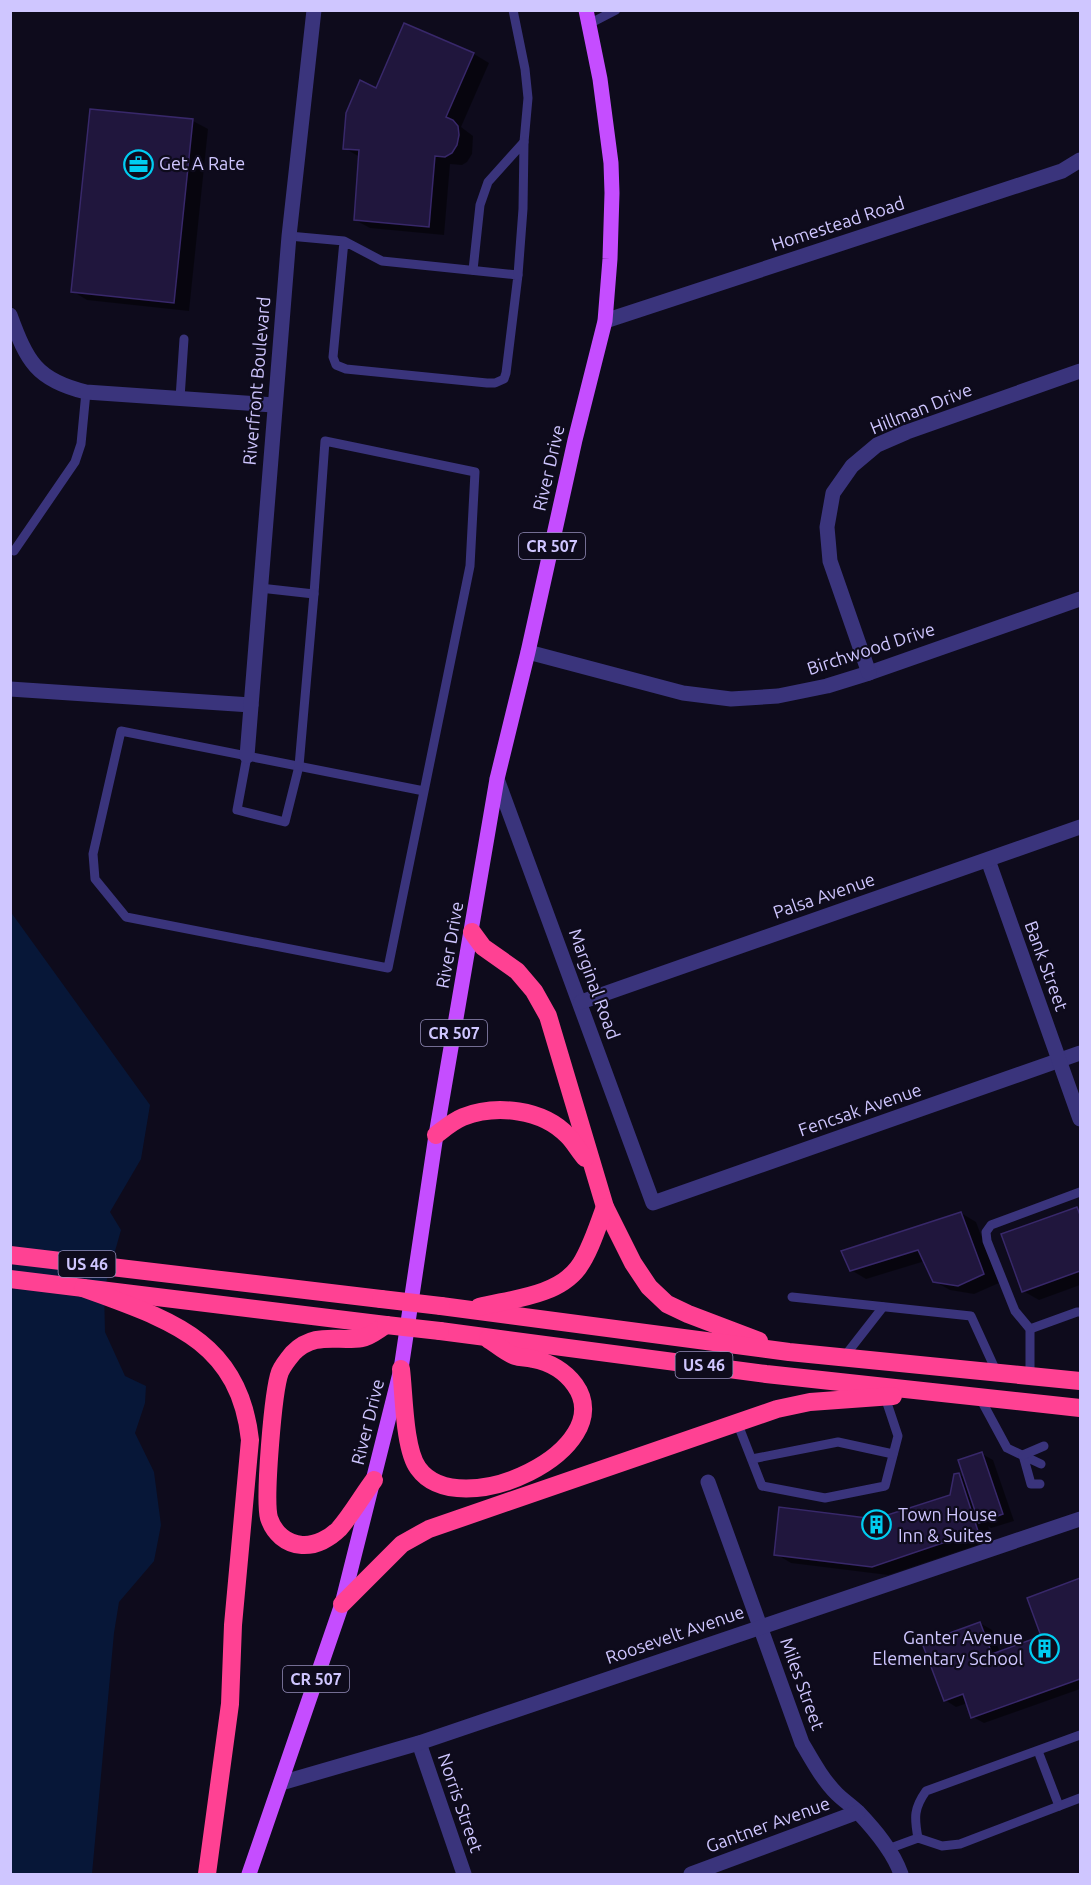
<svg xmlns="http://www.w3.org/2000/svg" width="1091" height="1885" font-family="Ubuntu,sans-serif">
	<style>
		.water { fill: #071738 }
		.shadow { fill: #0007 }
		.building { fill: #20163d; stroke: #38286a; stroke-width: 1.5 }
		.lines { fill: none; stroke-linecap: round; stroke-linejoin: round }
		.service { stroke: #3a347c; stroke-width: 9 }
		.minor { stroke: #3a347c; stroke-width: 15 }
		.primary { stroke: #c54dff; stroke-width: 15 }
		.motorway { stroke: #ff4193; stroke-width: 18 }
		.motorway-bridge { stroke: #ff4193; stroke-width: 18 }
		.labels { text-anchor: middle; stroke-width: 4.5; stroke-linejoin: round; paint-order: stroke }
		.shield { fill: #0e0b1c; stroke: #958ebb; stroke-width: 1.5 }
		.shield-label { font-size: 16px; font-weight: bold; fill: #cfc6ff }
		.poi-label { font-size: 18px; fill: #cfc6ff; stroke: #0e0b1c; text-anchor: start }
		.street-label { font-size: 18px; fill: #cfc6ff; stroke: #0e0b1c }
	</style>
	<rect width="100%" height="100%" fill="#0e0b1c"/>
	<polygon class="water" points="10,911 150,1105 141,1159 110,1212 121,1230 104,1290 105,1332 125,1376 146,1386 145,1403 135,1433 154,1472 161,1525 154,1561 119,1602 114,1633 92,1874 11,1874"/>
	<g class="shadow">
		<polygon points="405,25 474,54 489,63 461,127 473,136 472,154 467,162 462,165 450,164 444,235 370,228 355,220 360,157 344,148 377,90"/>
		<polygon points="193,121 208,129 189,311 87,300 72,291"/>
		<polygon points="1077,1208 1080,1210 1080,1285 1039,1300 1023,1291"/>
		<polygon points="961,1213 976,1222 999,1283 974,1294 950,1290 934,1281 925,1261 866,1279 851,1270"/>
		<polygon points="982,1454 993,1460 1014,1521 991,1528 988,1526 992,1540 888,1575 791,1563 776,1554 951,1496 959,1474 965,1478"/>
		<polygon points="1080,1580 1080,1689 984,1723 973,1717 968,1703 956,1707 945,1700 980,1623 992,1630 1000,1653 1043,1637 1029,1598"/>
	</g>
	<g class="building">
		<polygon points="404,23 474,53 446,117 453,120 458,126 459,135 457,145 452,153 445,157 435,156 429,227 354,220 359,150 343,149 346,113 360,80 376,88"/>
		<polygon points="90,109 193,119 174,303 71,292"/>
		<polygon points="1077,1207 1080,1215 1080,1271 1022,1292 1001,1234"/>
		<polygon points="961,1212 984,1274 958,1286 933,1282 918,1250 850,1271 841,1251"/>
		<polygon points="982,1452 1003,1514 979,1523 958,1460"/>
		<polygon points="959,1473 978,1531 872,1567 774,1555 779,1507 875,1519 950,1495 954,1474"/>
		<polygon points="1080,1578 1080,1679 971,1718 963,1694 944,1701 922,1643 980,1622 992,1654 1041,1636 1027,1598"/>
	</g>
	<g class="lines">
		<g class="service">
			<polyline points="513,10 525,69 528,98 524,142"/>
			<polyline points="589,24 616,10"/>
			<polyline points="289,236 344,241 382,261 518,275 506,373 504,379 495,383 487,383 346,369 336,365 333,357 344,241"/>
			<polyline points="473,270 480,205 488,182 524,142 523,209 518,275"/>
			<polyline points="180,398 184,339"/>
			<polyline points="10,550 14,551 75,462 81,444 86,392"/>
			<polyline points="260,588 314,594 325,441 475,472 470,566 388,968 126,917 95,879 93,854 121,731 424,791"/>
			<polyline points="247,756 237,810 285,822 299,766 314,594"/>
			<polyline points="792,1297 971,1316 997,1373"/>
			<polyline points="1030,1329 1077,1312 1080,1312"/>
			<polyline points="844,1357 883,1307"/>
			<polyline points="1030,1377 1030,1329 1015,1311 987,1241 986,1232 991,1225 1080,1192"/>
			<polyline points="980,1398 1007,1448 1041,1464"/>
			<polyline points="737,1422 762,1486 825,1498 885,1486 898,1436 885,1397"/>
			<polyline points="1023,1455 1031,1484 1040,1484"/>
			<polyline points="1023,1455 1044,1446"/>
			<polyline points="752,1459 838,1442 893,1454"/>
			<polyline points="1038,1751 1059,1806"/>
			<path d="M918 1838C914 1817 914 1808 926 1791L1080 1735"/>
			<polyline points="888,1849 918,1838 942,1846 960,1844 1080,1798"/>
		</g>
		<g class="minor">
			<path d="M10 315C27 361 36 380 86 392L274 405"/>
			<polyline points="605,321 1062,171 1080,160"/>
			<polyline points="528,652 683,693 731,699 778,696 827,686 869,673 1080,599"/>
			<polyline points="869,673 830,561 827,527 833,493 852,466 877,445 907,432 1080,371"/>
			<polyline points="10,689 251,705"/>
			<polyline points="247,756 289,236 314,10"/>
			<polyline points="497,779 653,1203 1080,1053"/>
			<polyline points="988,860 1080,1119"/>
			<polyline points="581,1002 1080,827"/>
			<path d="M708 1482 802 1743C812 1760 822 1779 837 1794 843 1800 852 1806 858 1812 875 1830 893 1851 901 1874"/>
			<polyline points="419,1743 464,1874"/>
			<polyline points="281,1783 419,1743 1080,1519"/>
			<polyline points="691,1874 858,1812"/>
		</g>
		<polyline class="primary" points="249,1874 342,1604 401,1369 436,1135 497,779 528,652 575,440 605,321 610,259 612,193 611,163 600,79 586,10"/>
		<g class="motorway">
			<polyline points="472,932 483,947 517,971 534,991 548,1016 605,1207 633,1263 649,1287 667,1304 688,1314 759,1341"/>
			<path d="M436 1135C445 1128 453 1121 463 1117 496 1104 543 1109 568 1136 574 1142 579 1151 585 1158"/>
			<polyline points="10,1255 381,1299"/>
			<polyline points="10,1279 386,1325"/>
			<path d="M83 1288C166 1319 239 1338 250 1440L233 1625 230 1704 207 1874"/>
			<polyline points="441,1306 789,1352 1080,1381"/>
			<path d="M479 1307C511 1299 557 1296 578 1268 590 1252 598 1225 605 1207"/>
			<polyline points="440,1331 766,1374 1080,1408"/>
			<path d="M401 1369C404 1393 404 1449 418 1468 459 1526 621 1449 575 1385 565 1371 549 1362 533 1359 527 1357 521 1358 515 1356 506 1353 496 1344 488 1339"/>
			<path d="M374 1480C362 1496 352 1514 339 1529 330 1538 316 1546 302 1545 286 1544 274 1533 269 1518 264 1499 273 1391 280 1372 283 1365 288 1359 293 1353 315 1331 337 1342 362 1338 370 1337 379 1329 386 1325"/>
			<polyline points="342,1604 402,1544 429,1529 777,1409 810,1402 893,1396"/>
		</g>
		<g class="motorway-bridge">
			<polyline points="381,1299 441,1306"/>
			<polyline points="386,1325 440,1331"/>
		</g>
	</g>
	<defs>
		<symbol id="office-ring" viewBox="-11 -11 22 22"><circle r="9.5" fill="#0e0b1c" stroke="#00cdf1" stroke-width="1.5"/><path d="M-6-3h4V-5.5h4V-3h4V5H-6ZM-1-4.5V-3h2v-1.5ZM-6 0V1H6V0Z" fill="#00cdf1"/></symbol>
		<symbol id="building-ring" viewBox="-11 -11 22 22"><circle r="9.5" fill="#0e0b1c" stroke="#00cdf1" stroke-width="1.5"/><path d="M-4-6H4V6H1V3H-1V6H-4ZM-2.5-4.3h1.7v1.8h-1.7ZM.8-4.3h1.7v1.8H.8ZM-2.5-1h1.7V.8h-1.7ZM.8-1h1.7V.8H.8Z" fill="#00cdf1"/></symbol>
	</defs>
	<g fill-rule="evenodd">
		<use href="#office-ring" x="122" y="148" width="33" height="33"/>
		<use href="#building-ring" x="860" y="1508" width="33" height="33"/>
		<use href="#building-ring" x="1028" y="1632" width="33" height="33"/>
	</g>
	<g class="labels">
		<g class="shield">
			<rect x="519" y="533" width="66" height="26" rx="4.5"/>
			<rect x="421" y="1020" width="66" height="26" rx="4.5"/>
			<rect x="58.5" y="1251" width="57" height="26" rx="4.5"/>
			<rect x="675.5" y="1352" width="57" height="26" rx="4.5"/>
			<rect x="283" y="1666" width="66" height="26" rx="4.5"/>
		</g>
		<g class="shield-label">
			<text x="552" y="552">CR 507</text>
			<text x="454" y="1039">CR 507</text>
			<text x="87" y="1270">US 46</text>
			<text x="704" y="1371">US 46</text>
			<text x="316" y="1685">CR 507</text>
		</g>
		<g class="poi-label">
			<text x="159" y="170">Get A Rate</text>
			<text x="898" y="1521">Town House<tspan x="898" dy="21">Inn &amp; Suites</tspan></text>
			<text x="1023" y="1644" text-anchor="end">Ganter Avenue<tspan x="1023" dy="21">Elementary School</tspan></text>
		</g>
		<g class="street-label">
			<text transform="translate(838 224) rotate(-18)" y="6">Homestead Road</text>
			<text transform="translate(257 381) rotate(-85)" y="6">Riverfront Boulevard</text>
			<text transform="translate(921 409) rotate(-22)" y="6">Hillman Drive</text>
			<text transform="translate(549 468) rotate(-77)" y="6">River Drive</text>
			<text transform="translate(871 649) rotate(-18)" y="6">Birchwood Drive</text>
			<text transform="translate(824 896) rotate(-19)" y="6">Palsa Avenue</text>
			<text transform="translate(450 945) rotate(-80)" y="6">River Drive</text>
			<text transform="translate(1046 966) rotate(70)" y="6">Bank Street</text>
			<text transform="translate(594 984) rotate(70)" y="6">Marginal Road</text>
			<text transform="translate(860 1110) rotate(-19)" y="6">Fencsak Avenue</text>
			<text transform="translate(368 1422) rotate(-76)" y="6">River Drive</text>
			<text transform="translate(675 1635) rotate(-19)" y="6">Roosevelt Avenue</text>
			<text transform="translate(802 1684) rotate(70)" y="6">Miles Street</text>
			<text transform="translate(460 1803) rotate(71)" y="6">Norris Street</text>
			<text transform="translate(768 1825) rotate(-20)" y="6">Gantner Avenue</text>
		</g>
	</g>
	<rect width="1091" height="1885" fill="none" stroke="#cfc6ff" stroke-width="24"/>
</svg>
